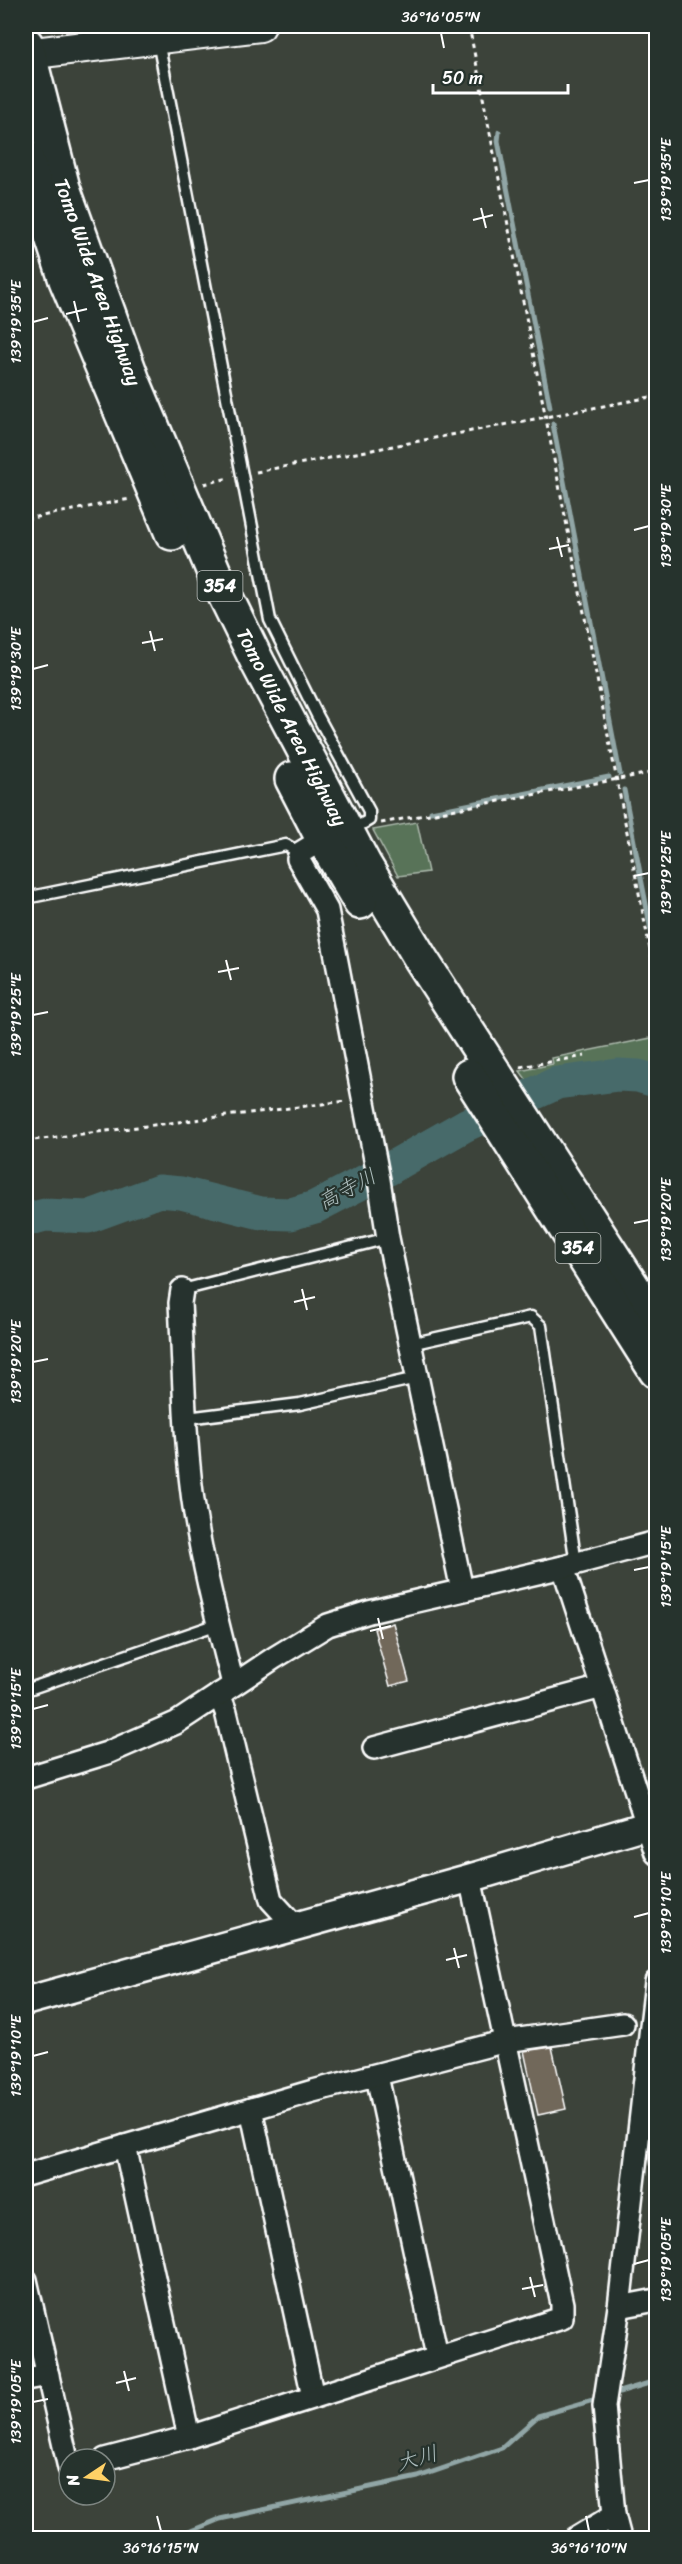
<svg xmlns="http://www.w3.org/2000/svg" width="682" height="2564" font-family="Sriracha,'Klee One',sans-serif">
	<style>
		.green { fill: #587359; stroke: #acb9ac; stroke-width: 1.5 }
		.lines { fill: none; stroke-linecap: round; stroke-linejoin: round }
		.stream { stroke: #91a6a6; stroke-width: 5 }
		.river { stroke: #476b6b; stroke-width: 33 }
		.building { fill: #71675a; stroke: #fff; stroke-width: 1.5 }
		.service-casing { stroke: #fff; stroke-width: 15 }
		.minor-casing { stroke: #fff; stroke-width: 26 }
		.tertiary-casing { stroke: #fff; stroke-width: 32 }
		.secondary-casing { stroke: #fff; stroke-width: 34 }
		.trunk-casing { stroke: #fff; stroke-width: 38 }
		.path { stroke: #fff; stroke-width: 3; stroke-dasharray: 4.5 4.5; stroke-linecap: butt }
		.service { stroke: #26332d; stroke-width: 10 }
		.minor { stroke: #26332d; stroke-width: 21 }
		.tertiary { stroke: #26332d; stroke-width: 27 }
		.secondary { stroke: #26332d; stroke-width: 30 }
		.trunk { stroke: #26332d; stroke-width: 33 }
		.ticks { fill: none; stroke: #fff; stroke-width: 2 }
		.labels { text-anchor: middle; stroke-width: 4.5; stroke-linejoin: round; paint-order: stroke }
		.shield { fill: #26332d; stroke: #bec2c0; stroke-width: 1.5 }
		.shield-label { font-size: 18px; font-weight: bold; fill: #fff }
		.street-label { font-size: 20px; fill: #fff; stroke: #26332d }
		.water-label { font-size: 21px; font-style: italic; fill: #acbcbc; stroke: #26332d }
		.neatline { fill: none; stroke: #fff; stroke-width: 2 }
		.ticks-label { font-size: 15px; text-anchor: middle; fill: #fff }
	</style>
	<rect width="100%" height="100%" fill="#3c433a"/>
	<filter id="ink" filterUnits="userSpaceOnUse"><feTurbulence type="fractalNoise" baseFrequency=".0167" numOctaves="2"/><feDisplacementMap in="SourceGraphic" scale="12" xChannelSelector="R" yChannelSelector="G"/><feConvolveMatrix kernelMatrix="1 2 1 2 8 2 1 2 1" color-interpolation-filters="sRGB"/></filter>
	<g filter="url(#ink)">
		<g class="green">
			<polygon points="417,822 428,872 398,876 373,830"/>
			<path d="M656 1037V1074C621 1059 565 1070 531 1086L520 1071 553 1064 552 1058Z"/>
		</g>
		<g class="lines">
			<g class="stream">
				<polyline points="499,132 498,141 550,407"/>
				<polyline points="553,424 620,774"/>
				<polyline points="624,790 656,956"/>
				<polyline points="431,812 609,777"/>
				<polyline points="612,2394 656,2381"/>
				<polyline points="174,2538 220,2519 418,2477 502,2448 538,2416 600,2398"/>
			</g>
			<polyline class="river" points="26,1220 45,1215 88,1217 159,1191 181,1193 261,1213 291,1214 315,1207 392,1167 466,1125 557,1083 618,1075 638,1076 656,1081"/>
		</g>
		<g class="building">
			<polygon points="393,1623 409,1681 390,1686 374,1629"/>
			<polygon points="552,2047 566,2109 538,2115 524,2051"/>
		</g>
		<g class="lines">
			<defs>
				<g id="service">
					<polyline points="158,41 270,620 317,715 369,811 369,820 350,831"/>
					<polyline points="26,898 286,845 300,853"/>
					<polyline points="182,1290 388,1238"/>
					<polyline points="410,1344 531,1317 541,1326 576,1564"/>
					<polyline points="187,1418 300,1404 417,1378"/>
					<polyline points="26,1690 218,1624"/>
				</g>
				<g id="minor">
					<polyline points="323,839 300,853 298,859 327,910 379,1180 388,1238 462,1590"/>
					<path d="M182 1290 180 1303C184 1373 184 1445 195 1514 204 1571 219 1628 233 1684"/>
					<polyline points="563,1567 656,1853"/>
					<polyline points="219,1694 226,1712 271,1900 295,1926"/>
					<polyline points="374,1748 602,1687"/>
					<polyline points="26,1778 107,1753 176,1723 274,1658 328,1625 369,1612 563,1567 656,1542"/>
					<polyline points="377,2076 437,2356"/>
					<polyline points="251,2109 313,2397"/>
					<polyline points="125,2146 189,2437"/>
					<polyline points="26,2175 313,2091 506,2041 623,2024"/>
					<polyline points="26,2280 69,2468"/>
					<polyline points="619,2307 656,2300"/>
					<polyline points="26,2379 48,2375"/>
					<polyline points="105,2459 189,2437 562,2318 562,2304 470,1878"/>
					<polyline points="576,2538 614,2515"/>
					<polyline points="620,2538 614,2515 604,2406 619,2307 656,1982"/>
				</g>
				<polyline id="tertiary" points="26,2001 470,1878 656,1823"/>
				<polyline id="secondary" points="26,54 260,26"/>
				<g id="trunk">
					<polyline points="26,44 63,188 133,381 216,577 258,663 364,864 421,959 656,1323"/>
					<polyline points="26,158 66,280 172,533"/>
					<polyline points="292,779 323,839 360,902"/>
					<polyline points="469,1076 656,1371"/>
				</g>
			</defs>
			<use href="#service" class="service-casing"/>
			<use href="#minor" class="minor-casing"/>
			<use href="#tertiary" class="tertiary-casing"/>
			<use href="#secondary" class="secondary-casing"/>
			<use href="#trunk" class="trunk-casing"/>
			<g class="path">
				<polyline points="469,26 656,980"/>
				<polyline points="256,472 656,396"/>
				<polyline points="204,484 229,478"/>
				<polyline points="26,519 130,499"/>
				<polyline points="381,823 656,772"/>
				<polyline points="520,1067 585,1056"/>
				<polyline points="26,1141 346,1101"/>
			</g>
			<use href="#service" class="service"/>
			<use href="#minor" class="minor"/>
			<use href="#tertiary" class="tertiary"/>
			<use href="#secondary" class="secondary"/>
			<use href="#trunk" class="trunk"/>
		</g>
	</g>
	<path class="ticks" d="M441 33 444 48M634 183 649 180M481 208 486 228M473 220 493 215M74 301 79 322M66 314 87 309M33 322 48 318M634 530 649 526M557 537 562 557M549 549 569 545M150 631 155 651M142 643 163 639M33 669 48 665M634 876 649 873M226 960 231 980M218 972 239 968M33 1015 48 1012M634 1223 649 1220M302 1289 307 1310M294 1302 315 1297M33 1362 48 1359M634 1570 649 1567M378 1618 383 1639M370 1631 391 1626M33 1709 48 1705M634 1917 649 1913M454 1948 459 1968M446 1960 467 1955M33 2056 48 2052M634 2264 649 2260M530 2277 535 2297M522 2289 543 2285M124 2371 129 2391M116 2383 136 2378M33 2402 48 2399M157 2516 161 2531M586 2516 589 2531"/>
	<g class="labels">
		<g class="shield">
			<rect x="197.5" y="571" width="45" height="30" rx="4.5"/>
			<rect x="555.5" y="1233" width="45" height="30" rx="4.5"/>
		</g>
		<g class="shield-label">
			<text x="220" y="592">354</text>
			<text x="578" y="1254">354</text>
		</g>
		<g class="street-label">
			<text transform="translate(98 282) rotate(70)" y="7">Tomo Wide Area Highway</text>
			<text transform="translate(292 727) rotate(63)" y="7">Tomo Wide Area Highway</text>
		</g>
		<g class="water-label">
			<text transform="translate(347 1189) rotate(-28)" y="7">高寺川</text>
			<text transform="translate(417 2458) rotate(-16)" y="7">大川</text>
		</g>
	</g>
	<rect width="682" height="2564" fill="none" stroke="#26332d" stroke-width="66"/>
	<g transform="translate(87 2477) rotate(257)"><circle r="28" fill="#26332d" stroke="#7d8581" stroke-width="1.5"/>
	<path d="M0-4.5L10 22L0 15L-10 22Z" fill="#ffd166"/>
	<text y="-9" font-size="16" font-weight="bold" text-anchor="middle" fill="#ffffff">N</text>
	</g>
	<path d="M433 84v9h135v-9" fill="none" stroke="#ffffff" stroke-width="3"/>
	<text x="442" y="84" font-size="18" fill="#ffffff" stroke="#26332d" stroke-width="4.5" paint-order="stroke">50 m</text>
	<rect x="33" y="33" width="616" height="2498" class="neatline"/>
	<g class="ticks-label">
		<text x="441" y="22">36°16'05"N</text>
		<text transform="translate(666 180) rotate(-90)" y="5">139°19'35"E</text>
		<text transform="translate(16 322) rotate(-90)" y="5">139°19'35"E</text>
		<text transform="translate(666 526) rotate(-90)" y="5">139°19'30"E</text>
		<text transform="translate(16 669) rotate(-90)" y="5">139°19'30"E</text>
		<text transform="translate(666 873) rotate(-90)" y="5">139°19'25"E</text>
		<text transform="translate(16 1015) rotate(-90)" y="5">139°19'25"E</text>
		<text transform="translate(666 1220) rotate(-90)" y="5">139°19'20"E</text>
		<text transform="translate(16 1362) rotate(-90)" y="5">139°19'20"E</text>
		<text transform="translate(666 1567) rotate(-90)" y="5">139°19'15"E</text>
		<text transform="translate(16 1709) rotate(-90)" y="5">139°19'15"E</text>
		<text transform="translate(666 1913) rotate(-90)" y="5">139°19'10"E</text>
		<text transform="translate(16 2056) rotate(-90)" y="5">139°19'10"E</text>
		<text transform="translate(666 2260) rotate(-90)" y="5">139°19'05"E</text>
		<text transform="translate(16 2402) rotate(-90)" y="5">139°19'05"E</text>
		<text x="161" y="2553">36°16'15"N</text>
		<text x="589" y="2553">36°16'10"N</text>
	</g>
</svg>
